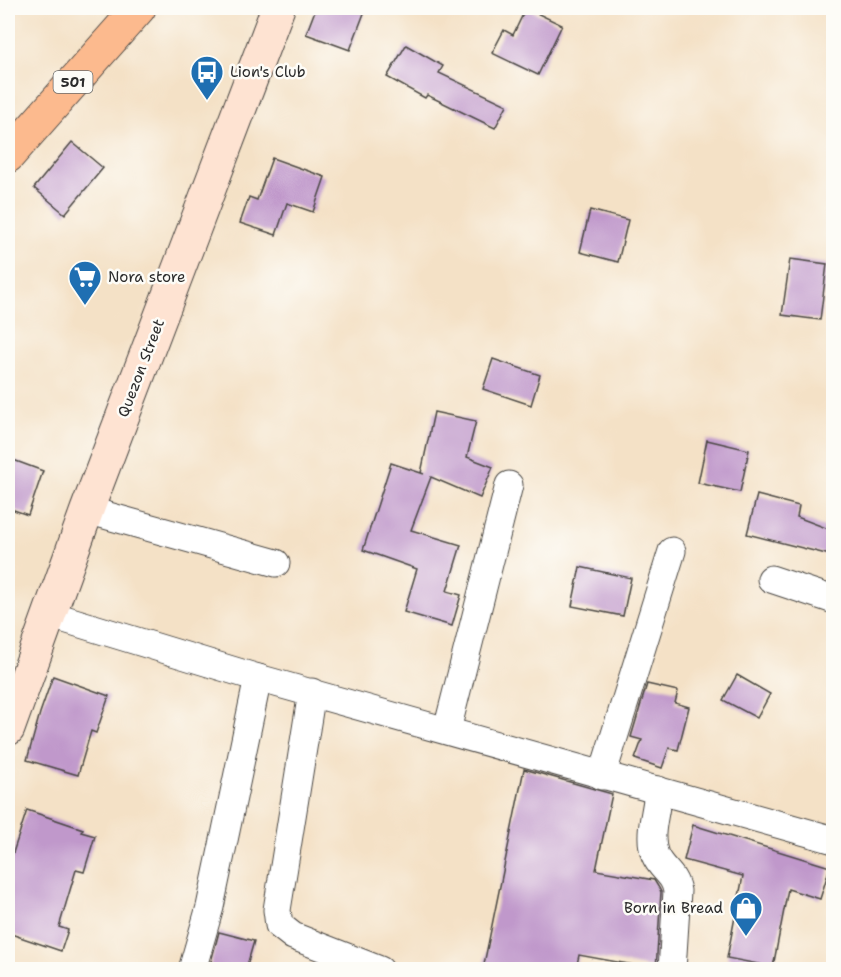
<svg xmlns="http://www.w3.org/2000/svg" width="841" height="977" font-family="'Shantell Sans',sans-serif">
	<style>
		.building { fill: #c098cb }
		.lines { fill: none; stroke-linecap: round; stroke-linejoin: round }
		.minor-casing { stroke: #494642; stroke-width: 29 }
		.secondary-casing { stroke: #494642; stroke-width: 35 }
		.primary-casing { stroke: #494642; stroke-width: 35 }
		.minor { stroke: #fff; stroke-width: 27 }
		.secondary { stroke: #fee3d2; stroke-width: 33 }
		.primary { stroke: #fcba8e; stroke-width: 33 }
		.labels { text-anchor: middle; stroke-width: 5; stroke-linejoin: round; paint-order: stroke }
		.shield { fill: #fdfcf7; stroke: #6a6a68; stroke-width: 1.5 }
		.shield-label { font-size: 14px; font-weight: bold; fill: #2b2b2b }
		.poi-label { font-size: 15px; fill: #2b2b2b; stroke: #fdfcf7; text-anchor: start }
		.street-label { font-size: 15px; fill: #2b2b2b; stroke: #fdfcf7 }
	</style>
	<rect width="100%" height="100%" fill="#fdfcf7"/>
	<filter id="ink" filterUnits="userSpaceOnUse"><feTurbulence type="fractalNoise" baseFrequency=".0167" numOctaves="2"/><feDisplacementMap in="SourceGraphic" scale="12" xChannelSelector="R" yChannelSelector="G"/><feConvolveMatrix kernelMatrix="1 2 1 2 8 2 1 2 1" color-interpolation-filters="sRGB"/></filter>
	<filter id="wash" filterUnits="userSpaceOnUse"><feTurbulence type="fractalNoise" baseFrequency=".008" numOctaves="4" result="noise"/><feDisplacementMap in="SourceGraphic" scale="24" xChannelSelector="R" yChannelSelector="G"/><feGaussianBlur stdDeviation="1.35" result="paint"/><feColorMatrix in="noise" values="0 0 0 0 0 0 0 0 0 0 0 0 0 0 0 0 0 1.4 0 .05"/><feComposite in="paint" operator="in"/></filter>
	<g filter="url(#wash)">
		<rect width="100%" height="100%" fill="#f4e1c6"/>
		<g id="blocks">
			<g class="building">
				<polygon points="316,8 366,8 350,50 306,34"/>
				<polygon points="526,8 562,25 538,75 492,53 504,30 513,35"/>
				<polygon points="406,45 443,66 439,73 507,105 495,128 427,95 425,98 387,77"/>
				<polygon points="72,142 103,168 65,214 34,188"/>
				<polygon points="272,158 325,177 313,212 287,203 276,235 240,223 249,197 257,200"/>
				<polygon points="590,210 628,220 618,262 580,252"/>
				<polygon points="790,259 827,264 820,320 782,315"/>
				<polygon points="493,359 540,375 531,405 483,389"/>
				<polygon points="434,412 476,421 467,457 493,467 480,498 431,477 411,530 461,545 447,591 461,595 452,626 404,612 417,569 363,550 391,463 424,474 421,473"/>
				<polygon points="707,440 749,450 740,492 698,483"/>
				<polygon points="8,458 43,471 28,515 8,508"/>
				<polygon points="757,495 799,506 797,517 834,531 834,556 747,534"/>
				<polygon points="580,567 631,578 623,616 572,606"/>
				<polygon points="737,675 770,694 757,718 723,700"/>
				<polygon points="53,676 109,696 96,733 91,731 78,775 27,760 40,713"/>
				<polygon points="647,684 678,691 675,703 689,707 678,750 669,748 662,768 635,759 642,740 631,737"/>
				<polygon points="524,769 612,794 596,870 654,880 659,888 661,892 656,969 579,955 576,969 483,969"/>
				<polygon points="27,810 83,829 81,832 95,836 84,872 76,870 59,927 68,930 61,951 8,933 8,868"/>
				<polygon points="693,825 830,867 820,899 788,889 773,967 727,958 743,876 684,860"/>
				<polygon points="219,932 254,941 246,969 209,969"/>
			</g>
		</g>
	</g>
	<g filter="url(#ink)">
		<use href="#blocks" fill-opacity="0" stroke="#494642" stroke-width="1.5"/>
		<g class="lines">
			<defs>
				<g id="minor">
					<polyline points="87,510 276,563"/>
					<polyline points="771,579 834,600"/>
					<polyline points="48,614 258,678 834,840"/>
					<polyline points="312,692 277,910 279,925 293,936 380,970"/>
					<polyline points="447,730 509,485"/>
					<polyline points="602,776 672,551"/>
					<path d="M658 790C657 813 647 833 655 855 661 870 674 873 677 891L672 970"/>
					<polyline points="192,970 210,907 258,678"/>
				</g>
				<polyline id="secondary" points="8,729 87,510 278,8"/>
				<polyline id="primary" points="8,156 139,8"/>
			</defs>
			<use href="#minor" class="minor-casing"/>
			<use href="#secondary" class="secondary-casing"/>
			<use href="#primary" class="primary-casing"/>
			<use href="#minor" class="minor"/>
			<use href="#secondary" class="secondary"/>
			<use href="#primary" class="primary"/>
		</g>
	</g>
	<defs>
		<symbol id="bus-pin" viewBox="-11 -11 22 30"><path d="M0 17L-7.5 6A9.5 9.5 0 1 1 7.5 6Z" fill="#1f6fb2" stroke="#fdfcf7"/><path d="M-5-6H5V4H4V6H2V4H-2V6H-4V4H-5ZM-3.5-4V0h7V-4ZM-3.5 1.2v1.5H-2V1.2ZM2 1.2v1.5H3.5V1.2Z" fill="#fff"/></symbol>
		<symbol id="supermarket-pin" viewBox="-11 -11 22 30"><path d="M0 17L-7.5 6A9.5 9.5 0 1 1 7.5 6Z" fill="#1f6fb2" stroke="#fdfcf7"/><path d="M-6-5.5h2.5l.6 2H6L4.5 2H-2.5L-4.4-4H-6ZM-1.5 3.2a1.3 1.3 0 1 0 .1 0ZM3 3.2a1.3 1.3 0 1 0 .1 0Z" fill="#fff"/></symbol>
		<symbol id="shop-pin" viewBox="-11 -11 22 30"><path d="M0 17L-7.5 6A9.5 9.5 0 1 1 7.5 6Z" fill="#1f6fb2" stroke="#fdfcf7"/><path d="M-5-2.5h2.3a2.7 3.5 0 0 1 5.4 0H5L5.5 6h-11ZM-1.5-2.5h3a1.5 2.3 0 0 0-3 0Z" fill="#fff"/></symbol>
	</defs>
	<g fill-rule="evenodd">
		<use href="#bus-pin" x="188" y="53" width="38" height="52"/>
		<use href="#supermarket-pin" x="66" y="258" width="38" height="52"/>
		<use href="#shop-pin" x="727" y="889" width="38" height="52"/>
	</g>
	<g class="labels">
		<rect class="shield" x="53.5" y="71" width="39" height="22" rx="4.5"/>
		<g class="shield-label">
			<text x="73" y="87">501</text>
		</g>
		<g class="poi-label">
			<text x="230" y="77">Lion's Club</text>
			<text x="108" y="282">Nora store</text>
			<text x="723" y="913" text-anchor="end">Born in Bread</text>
		</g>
		<g class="street-label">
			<text transform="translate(141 368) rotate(-69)" y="5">Quezon Street</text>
		</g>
	</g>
	<rect width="841" height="977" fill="none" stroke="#fdfcf7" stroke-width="30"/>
</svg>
